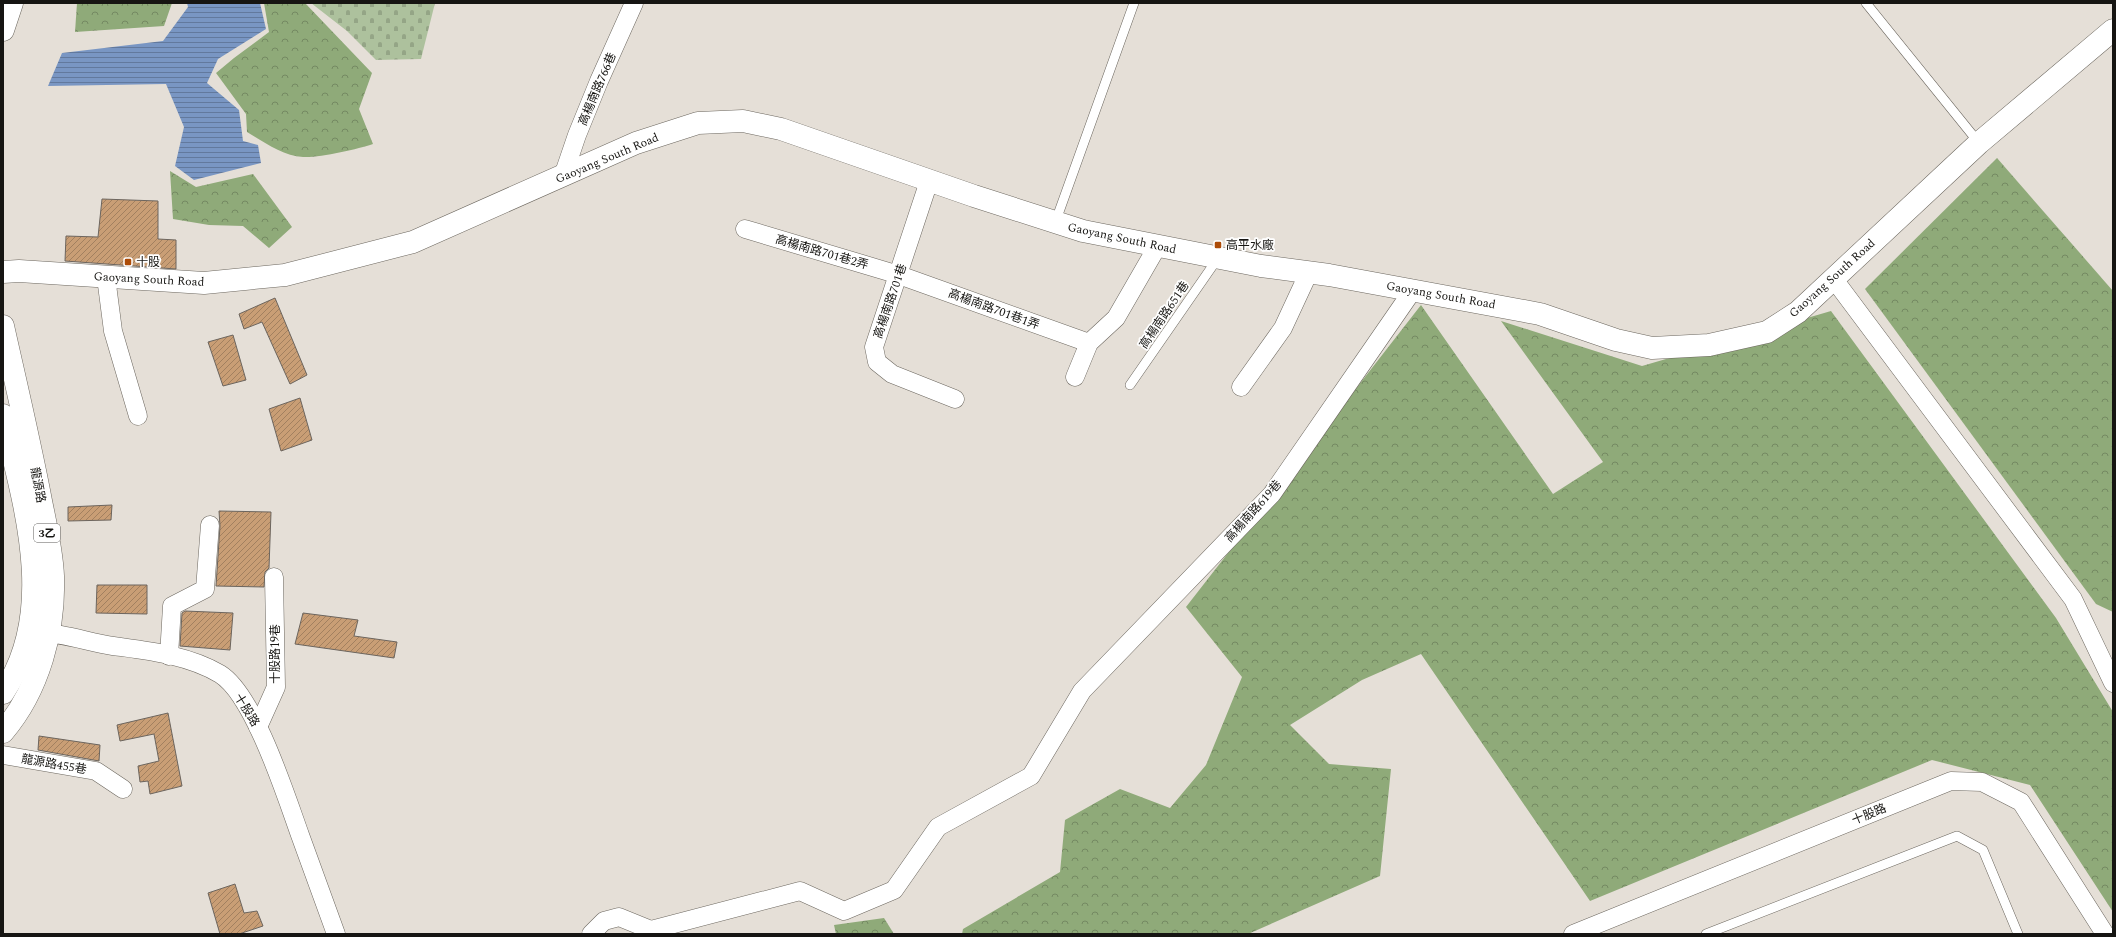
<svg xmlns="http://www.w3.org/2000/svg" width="2116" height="937" font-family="Spectral,'Noto Sans TC',serif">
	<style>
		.forest { fill: url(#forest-crowns) }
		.cemetery { fill: url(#cemetery-stones) }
		.water { fill: url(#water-rules) }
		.building { fill: url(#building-hatch); stroke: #6c655e }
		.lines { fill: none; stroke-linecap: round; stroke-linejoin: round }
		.lane-casing { stroke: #6c675f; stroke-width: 10 }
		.street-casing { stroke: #6c675f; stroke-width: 19 }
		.secondary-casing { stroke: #6c675f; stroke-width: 23 }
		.primary-casing { stroke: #6c675f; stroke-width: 23 }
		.lane { stroke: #fff; stroke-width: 9 }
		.street { stroke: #fff; stroke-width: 18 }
		.secondary { stroke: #fff; stroke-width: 22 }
		.primary { stroke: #fff; stroke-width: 22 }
		.poi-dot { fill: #ad4c08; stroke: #fff; stroke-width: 1.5 }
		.labels { text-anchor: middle; stroke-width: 3.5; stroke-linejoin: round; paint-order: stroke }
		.shield { fill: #fff; stroke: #5c5b59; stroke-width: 1 }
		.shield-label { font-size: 11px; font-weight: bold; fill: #161512 }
		.street-label { font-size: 12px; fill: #161512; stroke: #fff }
		.poi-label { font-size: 12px; fill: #161512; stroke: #fff; text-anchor: start }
	</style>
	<defs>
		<pattern id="forest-crowns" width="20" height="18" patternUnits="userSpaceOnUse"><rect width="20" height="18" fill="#8faa79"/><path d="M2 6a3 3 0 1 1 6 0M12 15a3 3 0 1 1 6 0" fill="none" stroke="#748962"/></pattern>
		<pattern id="cemetery-stones" width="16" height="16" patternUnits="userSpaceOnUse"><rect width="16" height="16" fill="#adc19d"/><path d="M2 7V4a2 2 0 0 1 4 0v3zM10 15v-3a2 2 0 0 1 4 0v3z" fill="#94a586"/></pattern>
		<pattern id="water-rules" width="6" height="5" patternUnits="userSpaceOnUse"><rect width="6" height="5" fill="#7996c3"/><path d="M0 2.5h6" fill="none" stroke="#62799d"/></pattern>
		<pattern id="building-hatch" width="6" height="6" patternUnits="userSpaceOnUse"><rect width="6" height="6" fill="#c99e75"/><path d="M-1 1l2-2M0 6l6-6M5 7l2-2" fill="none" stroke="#a2805f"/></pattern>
	</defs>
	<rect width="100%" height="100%" fill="#e5dfd7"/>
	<g class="forest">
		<polygon points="77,3 172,3 164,26 75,32"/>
		<path d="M264 3H305L372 73 359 109 373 144C358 149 319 158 303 157 283 156 264 142 247 132L246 114 216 73 234 58 269 32Z"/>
		<polygon points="1997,158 2113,291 2113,612 2096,604 1865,289"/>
		<polygon points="170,171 196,187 253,174 292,227 269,248 243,226 209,225 173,219"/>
		<polygon points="1421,305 1553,494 1603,462 1501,321 1642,366 1831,311 2056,618 2113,712 2113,912 2030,785 1932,760 1590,901 1421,654 1362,680 1290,725 1329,764 1391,769 1380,876 1248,934 962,934 963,929 1060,872 1065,820 1120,789 1170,808 1206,765 1242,677 1186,607"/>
		<polygon points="884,918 894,934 836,934 834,925"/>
	</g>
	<polygon class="cemetery" points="311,3 435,3 421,59 376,60 347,31"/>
	<polygon class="water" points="187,3 260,3 266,29 218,59 207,83 239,110 243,141 258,145 261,163 194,180 175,166 184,127 166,84 48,86 62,53 163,41 188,7"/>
	<g class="building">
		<polygon points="102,199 158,201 158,239 176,240 176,269 65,261 66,236 98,237"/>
		<polygon points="275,298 307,375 290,384 262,322 244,329 239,314"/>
		<polygon points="233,335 246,380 223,386 208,342"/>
		<polygon points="300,398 312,440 281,451 269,409"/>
		<polygon points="112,505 111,520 68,521 68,507"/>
		<polygon points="219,511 271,512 269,568 265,572 264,587 216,586 220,526"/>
		<polygon points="97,585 147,585 147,614 96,613"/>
		<polygon points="185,611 233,613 230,650 180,646 182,613"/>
		<polygon points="303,613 358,620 354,636 397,642 394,658 295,644"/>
		<polygon points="168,713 182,786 150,794 148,781 140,782 138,766 159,761 154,734 120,741 117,725"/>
		<polygon points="39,736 100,745 99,761 38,750"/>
		<polygon points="235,884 244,913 257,911 263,926 239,934 220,934 208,893"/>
	</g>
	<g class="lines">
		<defs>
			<g id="lane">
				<polyline points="1866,3 1979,143"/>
				<polyline points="1055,223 1134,3"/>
				<polyline points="1130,385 1218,258"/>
				<polyline points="1706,934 1957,836 1983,850 2018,934"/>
			</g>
			<g id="street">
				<polyline points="563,176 577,135 599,81 634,3"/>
				<polyline points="929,181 874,347 877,362 892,374 955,399"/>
				<polyline points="745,229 899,275 1089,343"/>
				<polyline points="106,277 113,331 138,416"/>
				<polyline points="1833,278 2073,599 2113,683"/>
				<polyline points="1075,377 1089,343 1116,318 1157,247"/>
				<polyline points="1241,387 1283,328 1309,272"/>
				<path d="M36 633C61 632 87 642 113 646 149 651 188 655 220 674 254 695 286 796 300 835 312 868 324 901 336 934"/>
				<polyline points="169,656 172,606 205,589 210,525"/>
				<polyline points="258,727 276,687 274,577"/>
				<polyline points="3,755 96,771 123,789"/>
				<polyline points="591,934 604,921 619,917 651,930 800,891 844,911 894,890 938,827 1031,776 1082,691 1272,494 1413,290"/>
				<polyline points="1573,934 1951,781 1982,782 2021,802 2105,934"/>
			</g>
			<polyline id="secondary" points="3,272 19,271 204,283 285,275 413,242 636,143 698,123 743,121 781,129 974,196 1083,231 1261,266 1329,275 1540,314 1616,340 1652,348 1709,345 1767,332 1798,312 1979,143 2113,30"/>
			<g id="primary">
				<polyline points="3,30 12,3"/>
				<path d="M3 326C16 384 30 443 41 501 46 526 52 551 53 576 55 630 39 690 3 732"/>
				<path d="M3 415C24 504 59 611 3 693"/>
			</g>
		</defs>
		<use href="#lane" class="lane-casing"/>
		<use href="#street" class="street-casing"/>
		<use href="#secondary" class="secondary-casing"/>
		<use href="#primary" class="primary-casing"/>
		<use href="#lane" class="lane"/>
		<use href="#street" class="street"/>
		<use href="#secondary" class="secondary"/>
		<use href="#primary" class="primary"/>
	</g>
	<g class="poi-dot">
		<rect x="1214" y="241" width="8" height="8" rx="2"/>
		<rect x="124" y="258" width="8" height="8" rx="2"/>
	</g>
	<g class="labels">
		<rect class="shield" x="34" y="524" width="26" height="18" rx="3"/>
		<g class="shield-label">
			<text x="47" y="537">3乙</text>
		</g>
		<g class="street-label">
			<text transform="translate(597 89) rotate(-67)" y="4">高楊南路766巷</text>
			<text transform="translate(607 158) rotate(-23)" y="4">Gaoyang South Road</text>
			<text transform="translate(1122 238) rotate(12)" y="4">Gaoyang South Road</text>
			<text transform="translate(822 252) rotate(16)" y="4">高楊南路701巷2弄</text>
			<text transform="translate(1832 278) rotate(-42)" y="4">Gaoyang South Road</text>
			<text transform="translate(149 279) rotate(3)" y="4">Gaoyang South Road</text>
			<text transform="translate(1441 295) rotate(10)" y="4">Gaoyang South Road</text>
			<text transform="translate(890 301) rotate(-71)" y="4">高楊南路701巷</text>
			<text transform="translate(994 309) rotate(20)" y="4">高楊南路701巷1弄</text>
			<text transform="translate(1164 315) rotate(-56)" y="4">高楊南路651巷</text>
			<text transform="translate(38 485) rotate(79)" y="4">龍源路</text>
			<text transform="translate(1253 511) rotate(-48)" y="4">高楊南路619巷</text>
			<text transform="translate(275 654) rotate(-90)" y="4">十股路19巷</text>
			<text transform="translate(247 710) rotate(58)" y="4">十股路</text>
			<text transform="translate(54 764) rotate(10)" y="4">龍源路455巷</text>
			<text transform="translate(1869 814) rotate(-22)" y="4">十股路</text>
		</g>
		<g class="poi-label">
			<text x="1226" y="249">高平水廠</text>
			<text x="136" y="266">十股</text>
		</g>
	</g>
	<rect width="2116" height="937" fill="none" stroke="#161512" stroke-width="8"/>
</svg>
